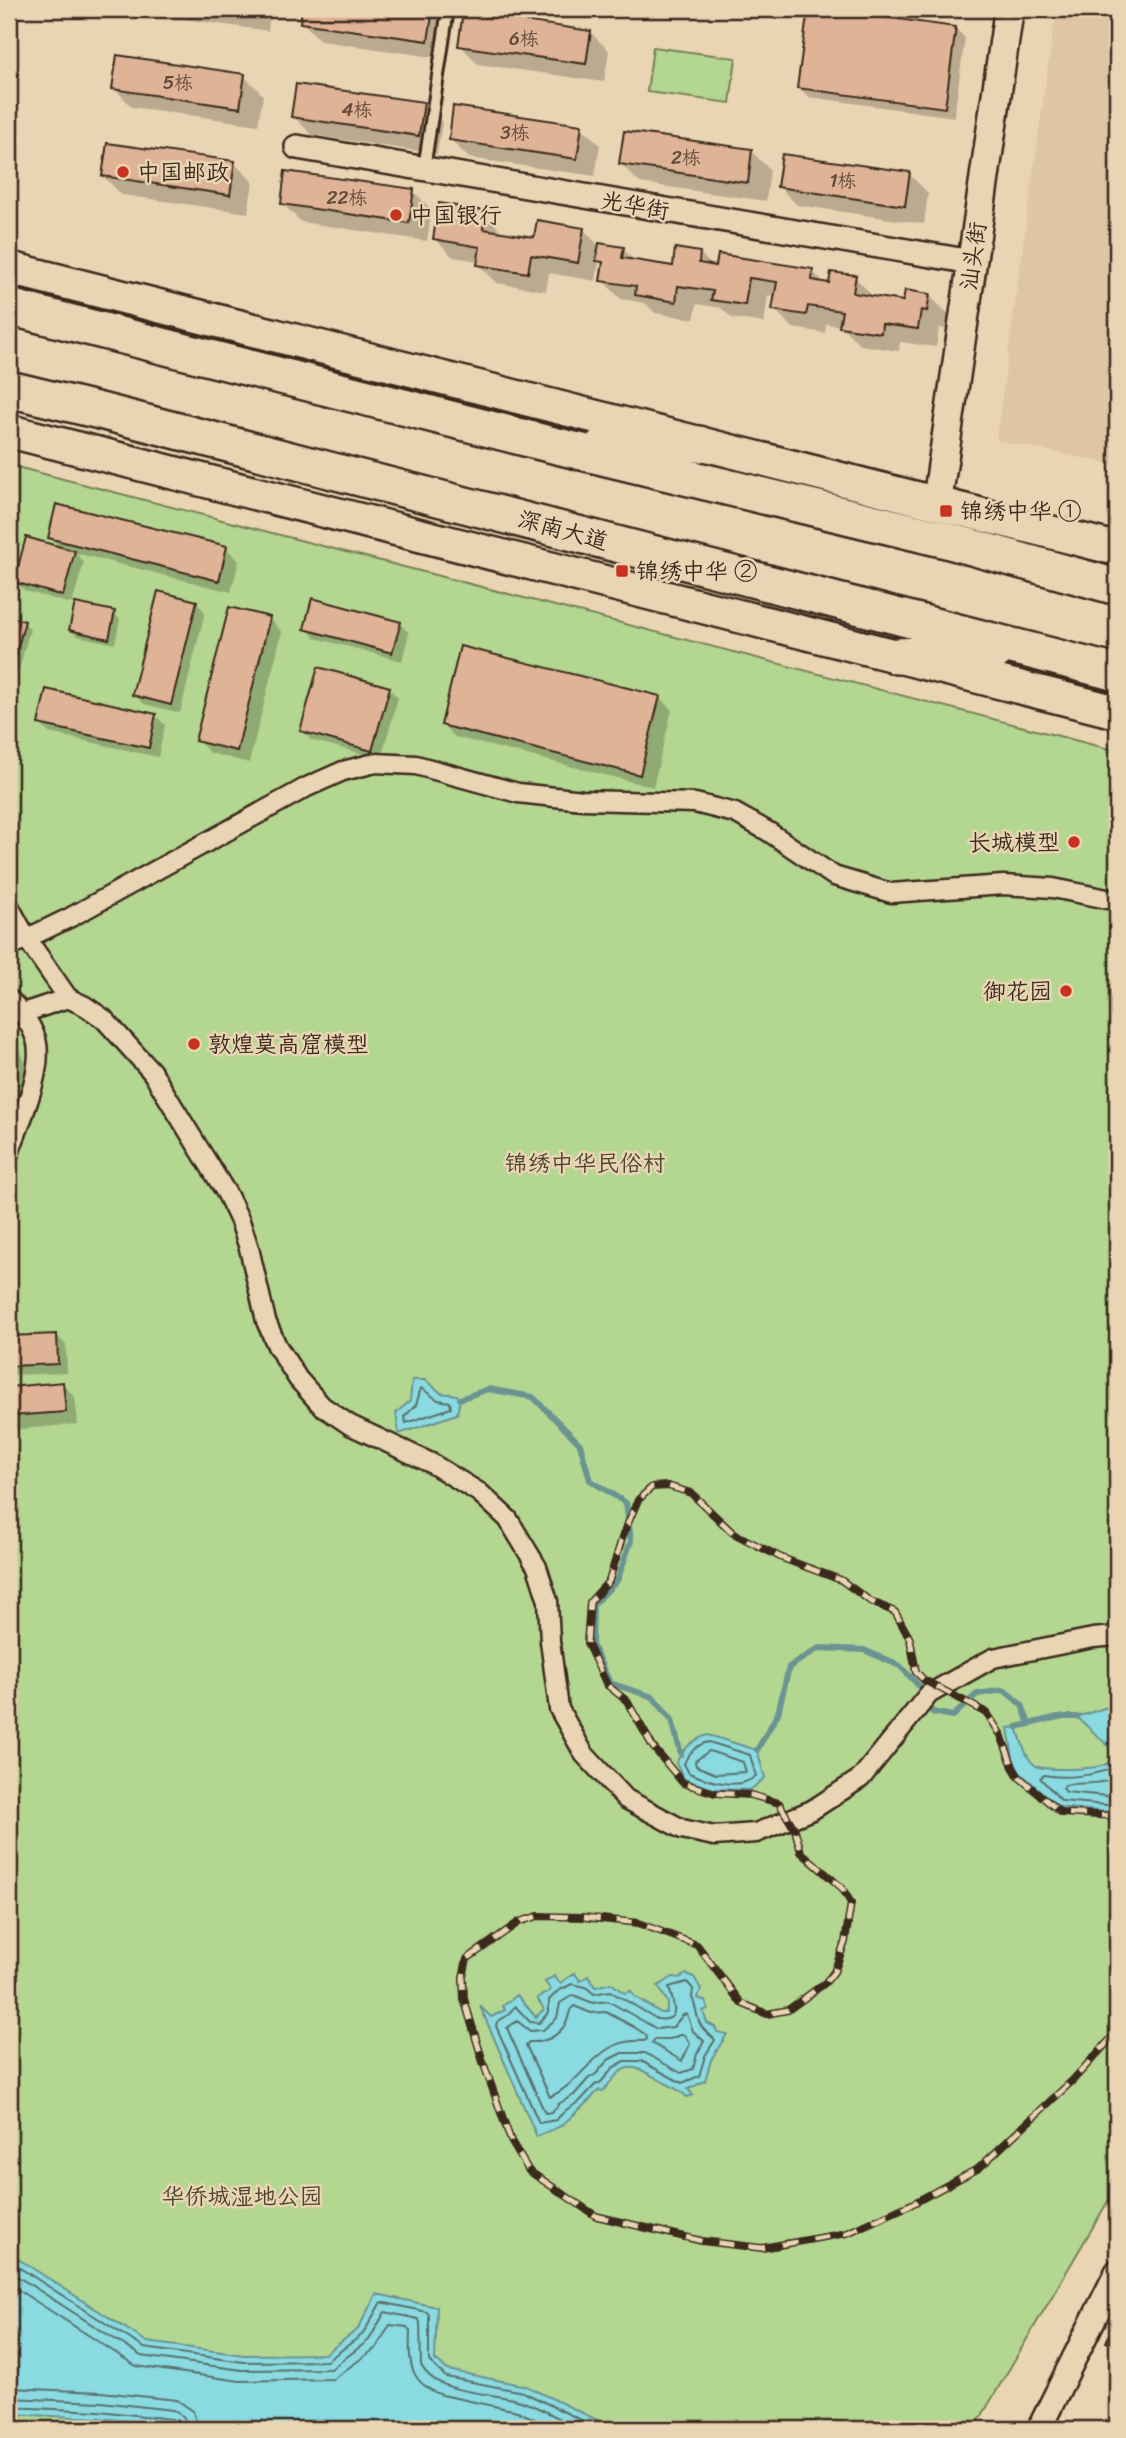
<svg xmlns="http://www.w3.org/2000/svg" width="1126" height="2438" font-family="Sriracha,'LXGW WenKai TC',sans-serif">
	<style>
		.built { fill: #dfc5a4 }
		.green { fill: #b3d690; stroke: #778057; stroke-width: 2 }
		.water { fill: #89dae1; stroke: #6a9493; stroke-width: 2 }
		.shadow { fill: #0003 }
		.lines { fill: none; stroke-linecap: round; stroke-linejoin: round }
		.shore { stroke: #5a706c; stroke-width: 2 }
		.stream { stroke: #6a9493; stroke-width: 6 }
		.building { fill: #dfb396; stroke: #3b2a1e; stroke-width: 2 }
		.service-casing { stroke: #3b2a1e; stroke-width: 16 }
		.pedestrian-casing { stroke: #3b2a1e; stroke-width: 23 }
		.minor-casing { stroke: #3b2a1e; stroke-width: 28 }
		.tertiary-casing { stroke: #3b2a1e; stroke-width: 33 }
		.secondary-casing { stroke: #3b2a1e; stroke-width: 37 }
		.primary-casing { stroke: #3b2a1e; stroke-width: 40 }
		.service { stroke: #e9d5b3; stroke-width: 10 }
		.pedestrian { stroke: #e9d5b3; stroke-width: 18 }
		.minor { stroke: #e9d5b3; stroke-width: 23 }
		.tertiary { stroke: #e9d5b3; stroke-width: 28 }
		.secondary { stroke: #e9d5b3; stroke-width: 32 }
		.primary { stroke: #e9d5b3; stroke-width: 35 }
		.rail-casing { stroke: #3b2a1e; stroke-width: 8 }
		.rail { stroke: #e9d5b3; stroke-width: 5; stroke-dasharray: 16; stroke-linecap: butt }
		.poi-dot { fill: #c8321e; stroke: #e9d5b3; stroke-width: 2.5 }
		.labels { text-anchor: middle; stroke-width: 5; stroke-linejoin: round; paint-order: stroke }
		.number-label { font-size: 19px; fill: #644c3c }
		.poi-label { font-size: 23px; fill: #3b2a1e; stroke: #e9d5b3; text-anchor: start }
		.street-label { font-size: 23px; fill: #3b2a1e; stroke: #e9d5b3 }
		.park-label { font-size: 23px; fill: #4d442f; stroke: #e9d5b3 }
	</style>
	<rect width="100%" height="100%" fill="#e9d5b3"/>
	<filter id="ink" filterUnits="userSpaceOnUse"><feTurbulence type="fractalNoise" baseFrequency=".0143" numOctaves="2"/><feDisplacementMap in="SourceGraphic" scale="14" xChannelSelector="R" yChannelSelector="G"/><feConvolveMatrix kernelMatrix="1 2 1 2 8 2 1 2 1" color-interpolation-filters="sRGB"/></filter>
	<g filter="url(#ink)">
		<polygon class="built" points="1056,9 1117,9 1117,465 996,440"/>
		<g class="green">
			<polygon points="653,47 736,58 730,103 647,92"/>
			<polygon points="9,465 1117,751 1117,2186 974,2429 9,2429"/>
		</g>
		<g class="water">
			<polygon points="412,1380 425,1380 441,1393 457,1395 460,1399 457,1414 399,1434 396,1413 410,1401"/>
			<path d="M1117 1704V1813L1058 1807 1018 1771 1013 1758 1008 1728 1017 1727C1021 1738 1025 1759 1036 1766 1046 1771 1089 1769 1101 1766 1106 1765 1111 1761 1115 1758V1752L1077 1717Z"/>
			<path d="M708 1735 757 1750 765 1778 750 1790 713 1789 684 1779 676 1763C683 1749 693 1739 708 1735Z"/>
			<path d="M575 1973 580 1981 588 1976 595 1987 611 1983 624 1993 631 1991 634 1996 661 2013H666L668 2003 658 1986 673 1977 679 1978 686 1974 694 1977 701 1989 698 1998 705 2001 708 2009 703 2011 707 2023 715 2027 717 2032 727 2034 711 2060 705 2081 688 2089 693 2095 687 2097C679 2089 668 2085 658 2079 627 2061 625 2064 603 2091L599 2090C587 2103 575 2114 562 2125 556 2130 546 2130 537 2137L480 2006 491 2017 505 2010 503 2006 517 1995 536 2017 544 2009 537 1998 551 1990 545 1982 554 1976 560 1983Z"/>
			<polygon points="9,2253 147,2342 244,2355 325,2354 358,2329 376,2294 437,2307 435,2360 448,2370 526,2386 616,2429 440,2429 420,2426 338,2429 202,2429 99,2418 9,2414"/>
		</g>
		<g class="shadow">
			<polygon points="137,9 271,9 268,31 142,13"/>
			<polygon points="304,9 432,9 451,28 447,59 321,41 302,22"/>
			<polygon points="810,9 955,28 965,38 954,117 809,97 799,88"/>
			<polygon points="590,32 609,51 604,82 478,64 460,45"/>
			<polygon points="244,76 263,95 258,125 132,107 114,88"/>
			<polygon points="423,104 442,122 437,154 312,135 293,116"/>
			<polygon points="581,127 600,145 595,176 469,158 450,139"/>
			<polygon points="751,151 770,170 766,201 640,183 621,164"/>
			<polygon points="234,163 253,182 248,213 122,195 103,176"/>
			<polygon points="909,174 928,193 924,224 797,205 779,187"/>
			<polygon points="413,191 432,210 427,241 301,222 283,204"/>
			<polygon points="485,213 503,234 535,239 583,229 600,247 623,249 636,262 674,268 700,253 713,267 812,271 826,284 855,277 874,298 905,303 929,295 948,314 946,329 939,328 936,347 900,342 899,351 860,345 841,326 826,324 825,333 793,328 774,309 776,297 768,296 764,323 732,318 721,308 697,304 694,319 655,313 645,303 621,299 602,280 604,266 599,261 596,281 549,273 546,291 497,283 478,264 479,261 453,257 434,238"/>
			<polygon points="50,537 226,548 239,561 231,592 75,553 84,562 72,604 25,591 16,581 62,549"/>
			<polygon points="196,602 205,612 180,713 144,704 134,695"/>
			<polygon points="230,609 270,619 282,632 249,763 210,753 197,740"/>
			<polygon points="114,613 120,619 115,644 77,636 71,630"/>
			<polygon points="9,619 24,623 30,629 18,674 9,671"/>
			<polygon points="400,624 409,633 402,661 315,638 306,628"/>
			<polygon points="9,675 16,683 10,708 9,708"/>
			<polygon points="389,688 398,698 381,759 311,740 302,730"/>
			<polygon points="659,697 672,710 653,787 455,737 443,725"/>
			<polygon points="155,715 165,725 158,757 49,733 40,723"/>
			<polygon points="9,1032 16,1039 28,1070 18,1112 9,1118"/>
			<polygon points="57,1336 66,1345 67,1373 9,1375 9,1338"/>
			<polygon points="62,1384 75,1397 78,1424 9,1430 9,1389"/>
		</g>
		<g class="lines">
			<g class="shore">
				<polygon points="421,1388 438,1400 450,1402 451,1408 406,1423 404,1417 416,1405"/>
				<path d="M709 1742 750 1755 756 1776C738 1791 709 1781 689 1773L684 1764C688 1753 698 1744 709 1742Z"/>
				<polygon points="709,1751 743,1762 746,1772 716,1774 696,1766 695,1761"/>
				<path d="M1117 1765C1101 1776 1062 1779 1044 1775L1040 1778 1062 1801 1117 1806"/>
				<path d="M1117 1776C1102 1786 1083 1782 1065 1785L1063 1788 1066 1792 1117 1797"/>
				<path d="M687 1982 693 1989 692 1998C697 2007 696 2020 702 2027 705 2032 711 2035 715 2040L705 2056 699 2076 682 2083 641 2061H625L614 2067 601 2082 595 2085 580 2101 566 2110 556 2120 539 2123 496 2026 497 2022 508 2015 515 2006 530 2022 539 2023 549 2012V2000L558 1991 572 1984 586 1987 594 1994 610 1991 657 2019C684 2023 672 2001 669 1987Z"/>
				<polygon points="573,1995 593,2003 608,2001 657,2029 673,2027 683,2015 687,2014 693,2031 704,2041 697,2054 693,2069 681,2073 645,2053 622,2053 608,2060 596,2074 589,2078 574,2095 560,2103 552,2112 545,2113 507,2028 517,2021 530,2031 543,2030 557,2018 560,2003"/>
				<path d="M574 2006 591 2013 606 2012 634 2027 646 2035 647 2039 644 2041C596 2037 587 2080 550 2097L526 2045 529 2042C545 2043 560 2036 567 2021 570 2014 568 2010 574 2006Z"/>
				<polygon points="680,2035 684,2035 690,2044 682,2061 652,2043 655,2039 670,2039"/>
				<polyline points="9,2261 144,2348 243,2362 327,2361 363,2334 381,2302 427,2312 429,2315 429,2361 446,2377 523,2392 600,2429"/>
				<path d="M9 2271 141 2356 242 2370 331 2369 369 2340 385 2312 418 2319 420 2322 421 2365C437 2396 491 2391 520 2401 541 2407 560 2420 580 2429"/>
				<path d="M9 2284 136 2366 240 2381 333 2379 376 2348 390 2325 407 2327 410 2331C409 2361 408 2383 442 2395L517 2411 556 2429"/>
				<polyline points="9,2388 101,2392 177,2400 193,2411 198,2429"/>
				<polyline points="9,2398 101,2402 173,2410 184,2417 187,2429"/>
				<polyline points="9,2407 99,2411 171,2419 177,2422 179,2429"/>
			</g>
			<g class="stream">
				<polyline points="460,1399 488,1389 533,1397 580,1444 590,1480 626,1503 631,1541 617,1581 593,1605 592,1645 610,1683 653,1697 672,1720 681,1754"/>
				<polyline points="1029,1724 1058,1717 1077,1717"/>
				<polyline points="757,1750 778,1713 789,1667 819,1648 864,1650 900,1666 920,1687 932,1712 953,1716 977,1694 1004,1690 1022,1705 1029,1724 1017,1727"/>
			</g>
		</g>
		<g class="building">
			<polygon points="302,9 433,9 428,41 300,23"/>
			<polygon points="808,9 825,9 956,27 945,108 797,88"/>
			<polygon points="463,12 591,31 586,64 458,46"/>
			<polygon points="117,55 245,74 240,108 112,89"/>
			<polygon points="296,84 424,102 419,136 291,117"/>
			<polygon points="453,106 582,125 577,159 449,140"/>
			<polygon points="624,131 752,149 748,183 619,164"/>
			<polygon points="107,143 235,161 230,195 102,176"/>
			<polygon points="782,154 910,172 905,206 777,187"/>
			<polygon points="285,171 414,189 409,223 281,204"/>
			<polygon points="439,203 485,211 483,229 534,237 537,220 584,228 578,263 531,255 528,273 477,265 480,247 433,239"/>
			<polygon points="599,243 624,247 622,258 673,266 675,248 700,252 699,263 716,266 718,254 813,269 812,280 829,283 831,272 856,275 853,293 903,301 905,290 930,294 927,311 921,310 918,329 882,324 881,333 839,327 842,311 808,306 806,315 772,310 777,282 749,278 745,305 711,300 713,291 678,286 676,302 635,295 636,286 600,281 603,262 596,261"/>
			<polygon points="56,504 227,546 219,581 48,538"/>
			<polygon points="26,537 75,551 63,596 14,582"/>
			<polygon points="158,591 197,601 171,705 132,695"/>
			<polygon points="312,598 401,622 392,653 304,629"/>
			<polygon points="75,603 115,611 109,639 69,630"/>
			<polygon points="229,607 270,617 237,751 195,741"/>
			<polygon points="9,617 25,621 12,669 9,668"/>
			<polygon points="460,646 660,696 640,775 441,725"/>
			<polygon points="318,667 390,687 372,751 300,731"/>
			<polygon points="46,689 156,714 149,748 38,724"/>
			<polygon points="9,1038 16,1056 9,1087"/>
			<polygon points="57,1334 58,1364 9,1366 9,1336"/>
			<polygon points="63,1382 66,1412 9,1416 9,1387"/>
			<polygon points="1117,2320 1117,2347 1106,2342"/>
		</g>
		<g class="lines">
			<defs>
				<polyline id="service" points="424,169 448,9"/>
				<g id="pedestrian">
					<polyline points="9,906 27,939 68,998"/>
					<polyline points="9,947 71,917 307,787 343,771 375,763 416,765 518,793 583,800 695,803 735,813 769,832 834,876 891,893 1003,885 1053,888 1117,901"/>
					<path d="M9 999C20 1010 31 1023 36 1039 45 1069 19 1124 9 1154"/>
					<polyline points="23,1013 68,998 85,1006 104,1019 152,1072 227,1194 240,1221 249,1248 266,1321 277,1346 298,1379 322,1406 350,1425 431,1463 480,1493 508,1519 537,1567 548,1601 550,1641 559,1709 584,1754 626,1799 682,1829 714,1836 756,1833 812,1810 861,1778 929,1694 993,1658 1093,1638 1117,1636"/>
				</g>
				<g id="minor">
					<polyline points="297,147 972,262"/>
					<polyline points="1039,2429 1117,2272"/>
				</g>
				<polyline id="tertiary" points="937,503 1009,9"/>
				<g id="secondary">
					<polyline points="9,268 1117,549"/>
					<polyline points="9,431 1117,712"/>
				</g>
				<g id="primary">
					<polyline points="9,307 545,443 946,540 1117,587"/>
					<polyline points="9,389 104,412 1117,673"/>
					<polyline points="604,444 699,444"/>
					<polyline points="897,656 995,652"/>
				</g>
			</defs>
			<use href="#service" class="service-casing"/>
			<use href="#pedestrian" class="pedestrian-casing"/>
			<use href="#minor" class="minor-casing"/>
			<use href="#tertiary" class="tertiary-casing"/>
			<use href="#secondary" class="secondary-casing"/>
			<use href="#primary" class="primary-casing"/>
			<use href="#service" class="service"/>
			<use href="#pedestrian" class="pedestrian"/>
			<use href="#minor" class="minor"/>
			<use href="#tertiary" class="tertiary"/>
			<use href="#secondary" class="secondary"/>
			<use href="#primary" class="primary"/>
			<defs>
				<polyline id="rail" points="1117,1816 1061,1813 1019,1777 1013,1767 1001,1735 987,1713 924,1680 916,1672 910,1639 895,1612 870,1601 841,1580 782,1558 733,1533 691,1493 668,1486 652,1487 638,1500 623,1535 609,1581 590,1602 587,1643 607,1685 627,1701 653,1747 683,1783 715,1793 751,1795 779,1803 795,1830 801,1852 842,1888 851,1903 845,1942 834,1972 825,1983 788,2010 767,2014 741,2003 697,1945 638,1923 583,1917 538,1916 519,1922 467,1959 463,1977 464,1999 483,2062 511,2141 529,2171 596,2216 702,2241 762,2248 847,2233 912,2204 979,2168 1072,2081 1117,2032"/>
			</defs>
			<use href="#rail" class="rail-casing"/>
			<use href="#rail" class="rail"/>
		</g>
	</g>
	<g class="poi-dot">
		<circle cx="123" cy="172" r="7"/>
		<circle cx="396" cy="215" r="7"/>
		<rect x="939" y="504" width="14" height="14" rx="3.5"/>
		<rect x="615" y="564" width="14" height="14" rx="3.5"/>
		<circle cx="1074" cy="842" r="7"/>
		<circle cx="1066" cy="991" r="7"/>
		<circle cx="194" cy="1044" r="7"/>
	</g>
	<g class="labels">
		<g class="number-label">
			<text x="524" y="45">6栋</text>
			<text x="178" y="89">5栋</text>
			<text x="357" y="116">4栋</text>
			<text x="515" y="139">3栋</text>
			<text x="686" y="164">2栋</text>
			<text x="843" y="187">1栋</text>
			<text x="347" y="204">22栋</text>
		</g>
		<g class="poi-label">
			<text x="137" y="180">中国邮政</text>
			<text x="410" y="223">中国银行</text>
			<text x="960" y="519">锦绣中华 ①</text>
			<text x="636" y="579">锦绣中华 ②</text>
			<text x="1060" y="850" text-anchor="end">长城模型</text>
			<text x="1052" y="999" text-anchor="end">御花园</text>
			<text x="208" y="1052">敦煌莫高窟模型</text>
		</g>
		<g class="street-label">
			<text transform="translate(635 205) rotate(10)" y="8">光华街</text>
			<text transform="translate(973 256) rotate(-82)" y="8">汕头街</text>
			<text transform="translate(563 530) rotate(15)" y="8">深南大道</text>
		</g>
		<g class="park-label">
			<text x="585" y="1171">锦绣中华民俗村</text>
			<text x="242" y="2204">华侨城湿地公园</text>
		</g>
	</g>
	<rect width="1126" height="2438" fill="none" stroke="#e9d5b3" stroke-width="35"/>
	<rect x="18" y="18" width="1091" height="2403" fill="none" stroke="#3b2a1e" stroke-width="2.5" filter="url(#ink)"/>
</svg>
